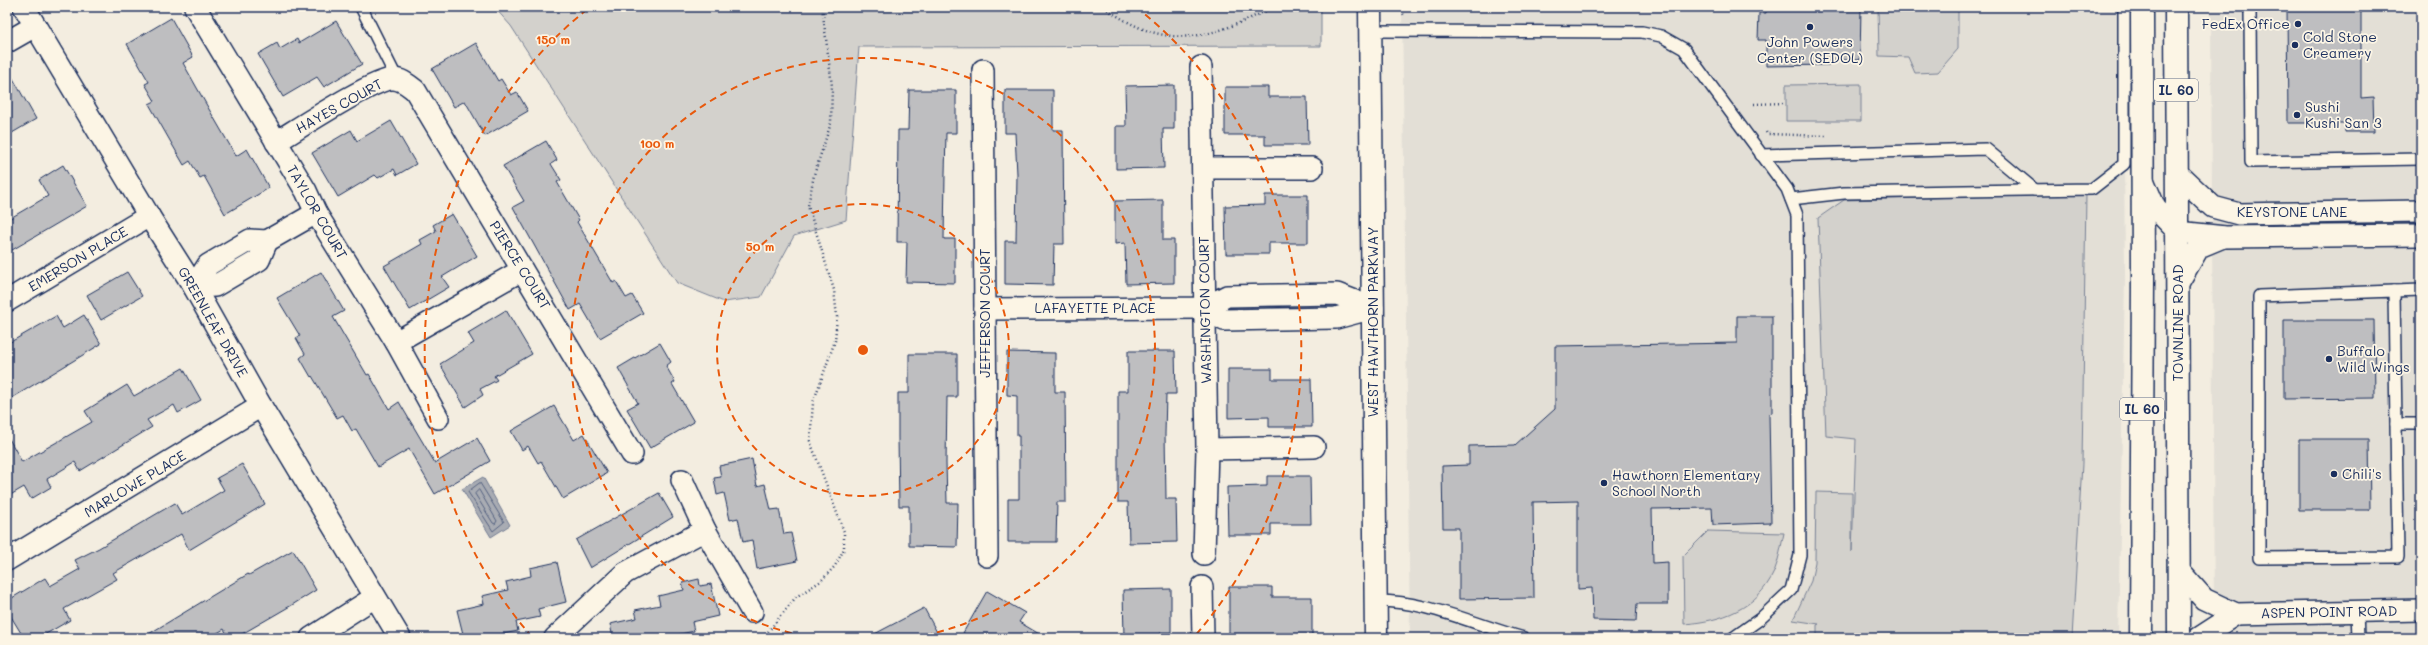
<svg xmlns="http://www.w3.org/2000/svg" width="2428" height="645" font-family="Mali,sans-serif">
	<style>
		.built { fill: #e3dfd6 }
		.green { fill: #d3d1cc; stroke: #778095 }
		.water { fill: #a9acb3; stroke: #707a91 }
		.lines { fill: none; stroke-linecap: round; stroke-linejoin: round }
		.shore { stroke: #546180; stroke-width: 1 }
		.building { fill: #bebec0; stroke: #1b2f5e }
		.lane-casing { stroke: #1b2f5e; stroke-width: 14 }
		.street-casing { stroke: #1b2f5e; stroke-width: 24 }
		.secondary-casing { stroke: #1b2f5e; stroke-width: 25 }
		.primary-casing { stroke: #1b2f5e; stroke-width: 25 }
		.path { stroke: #1b2f5e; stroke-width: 2.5; stroke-dasharray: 1 3; stroke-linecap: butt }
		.lane { stroke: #fcf5e5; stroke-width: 11 }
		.street { stroke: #fcf5e5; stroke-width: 21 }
		.secondary { stroke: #fcf5e5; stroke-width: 22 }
		.primary { stroke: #fcf5e5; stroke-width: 22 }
		.ring { fill: none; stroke: #e8590c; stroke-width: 2; stroke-dasharray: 7 5 }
		.poi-dot { fill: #1b2f5e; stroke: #fcf5e5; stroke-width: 1.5 }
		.labels { text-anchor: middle; stroke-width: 3.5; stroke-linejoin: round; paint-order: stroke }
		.shield { fill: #fcf5e5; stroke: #5e6a86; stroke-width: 1 }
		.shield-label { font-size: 13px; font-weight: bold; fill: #1b2f5e }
		.poi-label { font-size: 14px; fill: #1b2f5e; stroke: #fcf5e5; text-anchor: start }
		.street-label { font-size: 14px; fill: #1b2f5e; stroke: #fcf5e5 }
		.centre { fill: #e8590c; stroke: #fcf5e5; stroke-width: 2 }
		.ring-label { font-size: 12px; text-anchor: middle; font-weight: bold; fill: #e8590c; stroke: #fcf5e5; stroke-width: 3.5; stroke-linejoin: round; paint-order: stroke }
	</style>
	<rect width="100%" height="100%" fill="#f3ede0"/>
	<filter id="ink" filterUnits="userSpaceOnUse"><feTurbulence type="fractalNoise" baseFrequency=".025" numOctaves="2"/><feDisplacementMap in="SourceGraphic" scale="8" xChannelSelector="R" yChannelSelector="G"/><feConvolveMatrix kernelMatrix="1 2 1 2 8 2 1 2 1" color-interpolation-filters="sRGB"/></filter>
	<g filter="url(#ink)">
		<g class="built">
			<polygon points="1402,7 2123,7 2125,278 2118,638 1410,638"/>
			<polygon points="2211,7 2421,7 2421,638 2214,638"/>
		</g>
		<g class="green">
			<polygon points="494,7 1321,7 1321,46 859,47 846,220 794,236 761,297 724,302 677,283 511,26"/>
			<polygon points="1878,7 1958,7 1958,49 1938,72 1915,73 1908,57 1879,56"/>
			<polygon points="1861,84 1861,121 1786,121 1786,85"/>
			<polygon points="2086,194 2082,464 2072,638 1817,638 1817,625 1819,624 1793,620 1811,581 1815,562 1816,492 1852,493 1852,552 1856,439 1826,436 1818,218 1844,200"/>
			<path d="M1708 531 1784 533C1781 546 1779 560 1774 572 1757 609 1722 621 1684 624L1683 556Z"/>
		</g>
		<polygon class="water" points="483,477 510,525 491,537 462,489"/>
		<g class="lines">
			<g class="shore">
				<polygon points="480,483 504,522 493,531 468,492"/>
				<polygon points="479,490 497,521 495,524 493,523 475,494"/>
			</g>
		</g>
		<g class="building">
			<polygon points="1766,7 1861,7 1860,60 1829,60 1829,65 1766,66 1766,40 1758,40 1759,13 1766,13"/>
			<polygon points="2287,7 2361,7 2361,98 2373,97 2374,132 2345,132 2345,123 2288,123"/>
			<polygon points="171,18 193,57 183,63 210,111 236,156 247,149 269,188 225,214 204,176 200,178 190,161 184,165 173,146 149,104 155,101 145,84 149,82 127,44"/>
			<polygon points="336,21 362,64 324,87 317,77 283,97 258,54 277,43 280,49 297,39 299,43"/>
			<polygon points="476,43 498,81 501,79 511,95 517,92 528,111 485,136 465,101 454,107 432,69"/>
			<polygon points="7,68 36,119 12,133 7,125"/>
			<polygon points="1174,85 1174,129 1163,129 1164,168 1116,169 1116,126 1126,126 1125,86"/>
			<polygon points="1225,87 1268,87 1268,97 1307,97 1308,145 1265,145 1265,135 1225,135"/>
			<polygon points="909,90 956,90 956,133 946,133 945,174 944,239 955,239 955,283 906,282 907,242 897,242 898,130 908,130"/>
			<polygon points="1005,90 1053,90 1053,130 1063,130 1064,244 1054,244 1053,285 1005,284 1005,241 1016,241 1017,174 1015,133 1005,133"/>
			<polygon points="391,121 416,164 397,175 394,169 378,178 375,175 338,197 312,153 351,130 357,141"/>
			<polygon points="546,141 557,160 551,164 561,180 557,182 579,220 577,222 613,283 616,281 626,298 632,295 643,313 600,338 580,304 570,310 513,207 524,201 503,166"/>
			<polygon points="63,165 87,206 7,253 7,220 48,196 39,180"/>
			<polygon points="1265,195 1308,195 1308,243 1269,243 1269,254 1226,254 1225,206 1265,205"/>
			<polygon points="1163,200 1163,240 1174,240 1174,283 1126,284 1125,243 1115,244 1115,201"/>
			<polygon points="452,214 477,256 442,277 449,287 410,310 384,266 422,244 420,240 436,231 433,225"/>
			<polygon points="127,272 142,296 101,320 87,295"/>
			<polygon points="321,272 344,311 333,317 367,375 369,374 389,409 399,402 435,463 477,438 490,461 435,494 409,449 378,467 356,429 352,431 343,415 337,418 312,376 311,377 300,358 305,354 296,338 300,336 277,298"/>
			<polygon points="506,310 532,354 494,376 497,380 480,389 483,395 465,407 440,364 474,343 468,333"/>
			<polygon points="84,315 101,344 7,401 7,344 56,316 63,328"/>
			<polygon points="1737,316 1772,316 1772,413 1769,414 1771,523 1713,525 1712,508 1652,509 1653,563 1668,562 1668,604 1637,604 1636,621 1593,620 1592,588 1578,589 1578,501 1533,502 1534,598 1459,599 1459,528 1443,528 1442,466 1469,465 1469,446 1515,445 1555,409 1555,346 1737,343"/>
			<polygon points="2284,320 2374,320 2375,398 2284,399"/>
			<polygon points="660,343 671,362 666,366 675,382 672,384 694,422 650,448 627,409 638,403 618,368"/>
			<polygon points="1128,351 1175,351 1176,394 1166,394 1165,434 1166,499 1176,499 1177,542 1129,543 1128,502 1118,502 1118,391 1128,391"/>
			<polygon points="1007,352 1055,353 1055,392 1065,392 1066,502 1057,502 1056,542 1008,542 1008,499 1019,499 1019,436 1017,436 1017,396 1007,395"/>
			<polygon points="909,354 957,354 957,397 947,397 946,463 947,503 958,503 957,547 909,546 909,506 899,506 898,437 898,393 909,393"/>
			<polygon points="183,368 201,400 178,413 174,405 147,420 152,427 80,471 75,462 47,479 51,487 31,499 24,487 7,497 7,435 22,462 92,422 85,411 127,385 134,396"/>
			<polygon points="1228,369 1272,369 1272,379 1311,379 1312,427 1269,427 1269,417 1228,418"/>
			<polygon points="554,406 574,440 584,434 607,473 563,499 541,461 538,463 528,446 522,450 511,431"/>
			<polygon points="2299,439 2369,439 2370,510 2299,510"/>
			<polygon points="752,459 757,486 765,484 771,510 779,509 784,534 791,533 797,561 757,569 752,540 743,542 738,518 730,520 724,493 717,495 714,478 721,477 719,466"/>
			<polygon points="242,464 265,504 189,550 181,534 113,573 117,579 64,609 70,620 39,638 24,638 7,610 7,601 45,578 50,586 80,569 75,560 99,548 175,503 182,515 224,490 217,478"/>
			<polygon points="1267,476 1310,476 1311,524 1271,524 1271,535 1228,535 1227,487 1267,486"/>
			<polygon points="659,493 673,517 590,568 576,540"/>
			<polygon points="293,550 316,590 292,605 235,638 229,638 224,629 209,638 142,638 248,574 249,575"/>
			<polygon points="557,562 566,602 538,609 540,617 516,622 518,631 484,638 464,638 457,610 484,604 482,596 508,590 506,582 531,576 530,568"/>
			<polygon points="699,579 700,586 711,584 718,616 692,622 694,631 663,638 613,638 610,624 637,618 635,610 660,605 658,596 684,590 682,583"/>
			<polygon points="1229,587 1272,587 1272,597 1312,597 1312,638 1229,635"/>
			<polygon points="1171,589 1171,632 1161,632 1161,638 1124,638 1123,590"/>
			<polygon points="987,591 1025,613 1019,622 1046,638 971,638 963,633"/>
			<polygon points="924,608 940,638 867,638"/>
		</g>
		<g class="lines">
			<defs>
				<g id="lane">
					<polyline points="361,7 397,79"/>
					<polyline points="2250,7 2251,162 2421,159"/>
					<polyline points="1370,31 1642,32 1661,36 1684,49 1787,189 1797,215 1800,555 1791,590 1760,619 1733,638"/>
					<polyline points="1761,155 1986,149 2035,190"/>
					<polyline points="1791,199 1844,193 2092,189 2124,164 2124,7"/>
					<polygon points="2394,291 2398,557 2259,558 2259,296"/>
					<polyline points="2394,291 2421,290"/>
					<polyline points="2396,424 2421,424"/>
					<path d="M1375 601C1426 600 1475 625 1524 638"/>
					<polyline points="2357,611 2358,638"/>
				</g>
				<g id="street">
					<polyline points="24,7 149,216 194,287 261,406 400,638"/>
					<polyline points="195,7 306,191 316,213 396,342 438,418"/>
					<polyline points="7,42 35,26"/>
					<polyline points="1201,67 1207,449 1204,554"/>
					<polyline points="983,70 987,556"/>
					<path d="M276 142C296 130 375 78 393 79 402 79 408 85 415 90L632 454"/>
					<polyline points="1204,168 1312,168"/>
					<polyline points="2177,173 2213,207 2239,214 2421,211"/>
					<polyline points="2143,180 2155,208 2178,232 2225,237 2421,235"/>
					<polygon points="250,240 267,241 259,260 215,286 194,287 208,265"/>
					<polyline points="267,241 316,213"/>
					<polyline points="2178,283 2199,247 2223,237"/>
					<polyline points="7,301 149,216"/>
					<polyline points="1204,308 1224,320 1336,318 1373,308"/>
					<polyline points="985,309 1204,308 1227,296 1337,294 1373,308"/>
					<polyline points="396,342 522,270"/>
					<polyline points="1207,449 1314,447"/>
					<polyline points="682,480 705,530 752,612"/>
					<polyline points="7,560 261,406"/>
					<polyline points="2180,572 2204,599 2236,614 2421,610"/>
					<polyline points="1202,587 1203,638"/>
					<polyline points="311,638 375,597"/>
					<polyline points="555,638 625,573 705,530"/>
					<polyline points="2199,638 2236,614"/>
				</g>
				<polyline id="secondary" points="1370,7 1376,638"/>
				<g id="primary">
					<polyline points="2176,7 2179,638"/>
					<polyline points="2141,638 2143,278 2142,7"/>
				</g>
			</defs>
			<use href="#lane" class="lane-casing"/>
			<use href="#street" class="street-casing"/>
			<use href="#secondary" class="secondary-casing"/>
			<use href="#primary" class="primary-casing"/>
			<g class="path">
				<path d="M1104 7C1168 53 1209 39 1274 7"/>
				<polyline points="1399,7 1405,17"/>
				<polyline points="1754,104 1786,103"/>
				<polyline points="1766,132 1767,134 1828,136"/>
				<polyline points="763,638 796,597 821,581 835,566 844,549 844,532 810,441 813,403 835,341 837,317 834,290 808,206 814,175 831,123 832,86 822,7"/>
			</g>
			<use href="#lane" class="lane"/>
			<use href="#street" class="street"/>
			<use href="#secondary" class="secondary"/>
			<use href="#primary" class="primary"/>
		</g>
	</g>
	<g class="ring">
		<circle cx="863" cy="350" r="146"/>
		<path d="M815 638A292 292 0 1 1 911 638"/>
		<path d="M532 637A438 438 0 0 1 590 7M1136 7A438 438 0 0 1 1194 637"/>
	</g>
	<g class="poi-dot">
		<circle cx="2298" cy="24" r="4"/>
		<circle cx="1810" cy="27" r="4"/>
		<circle cx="2295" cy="45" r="4"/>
		<circle cx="2297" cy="115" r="4"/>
		<circle cx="2329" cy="359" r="4"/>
		<circle cx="2334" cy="474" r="4"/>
		<circle cx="1604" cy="483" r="4"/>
	</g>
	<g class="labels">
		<g class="shield">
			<rect x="2154" y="79" width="44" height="22" rx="3"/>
			<rect x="2120" y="398" width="44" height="22" rx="3"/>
		</g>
		<g class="shield-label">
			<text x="2176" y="95">IL 60</text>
			<text x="2142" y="414">IL 60</text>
		</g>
		<g class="poi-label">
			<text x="2290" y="29" text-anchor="end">FedEx Office</text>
			<text x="2303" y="42">Cold Stone<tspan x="2303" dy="16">Creamery</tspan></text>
			<text x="1810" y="47" text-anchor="middle">John Powers<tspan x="1810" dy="16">Center (SEDOL)</tspan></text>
			<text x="2305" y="112">Sushi<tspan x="2305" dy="16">Kushi San 3</tspan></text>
			<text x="2337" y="356">Buffalo<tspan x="2337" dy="16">Wild Wings</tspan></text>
			<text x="2342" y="479">Chili's</text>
			<text x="1612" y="480">Hawthorn Elementary<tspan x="1612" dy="16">School North</tspan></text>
		</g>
		<g class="street-label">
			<text transform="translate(339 106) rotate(-29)" y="5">HAYES COURT</text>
			<text transform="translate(317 212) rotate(60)" y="5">TAYLOR COURT</text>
			<text x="2292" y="217">KEYSTONE LANE</text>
			<text transform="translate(78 259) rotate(-31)" y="5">EMERSON PLACE</text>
			<text transform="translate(520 265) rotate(58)" y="5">PIERCE COURT</text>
			<text x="1095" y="313">LAFAYETTE PLACE</text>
			<text transform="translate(1205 310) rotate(-91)" y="5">WASHINGTON COURT</text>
			<text transform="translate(985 313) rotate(-90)" y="5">JEFFERSON COURT</text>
			<text transform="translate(213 322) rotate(60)" y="5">GREENLEAF DRIVE</text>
			<text transform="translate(1373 322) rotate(-90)" y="5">WEST HAWTHORN PARKWAY</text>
			<text transform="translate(2178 323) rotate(-90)" y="5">TOWNLINE ROAD</text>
			<text transform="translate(135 484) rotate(-31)" y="5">MARLOWE PLACE</text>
			<text transform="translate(2329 612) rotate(-1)" y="5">ASPEN POINT ROAD</text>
		</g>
	</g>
	<circle cx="863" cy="350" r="6" class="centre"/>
	<g class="ring-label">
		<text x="553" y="44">150 m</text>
		<text x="657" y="148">100 m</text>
		<text x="760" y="251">50 m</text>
	</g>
	<rect width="2428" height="645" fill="none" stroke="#fcf5e5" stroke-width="24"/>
	<rect x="12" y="12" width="2404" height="621" fill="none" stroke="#1b2f5e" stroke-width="1.5" filter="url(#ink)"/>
</svg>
